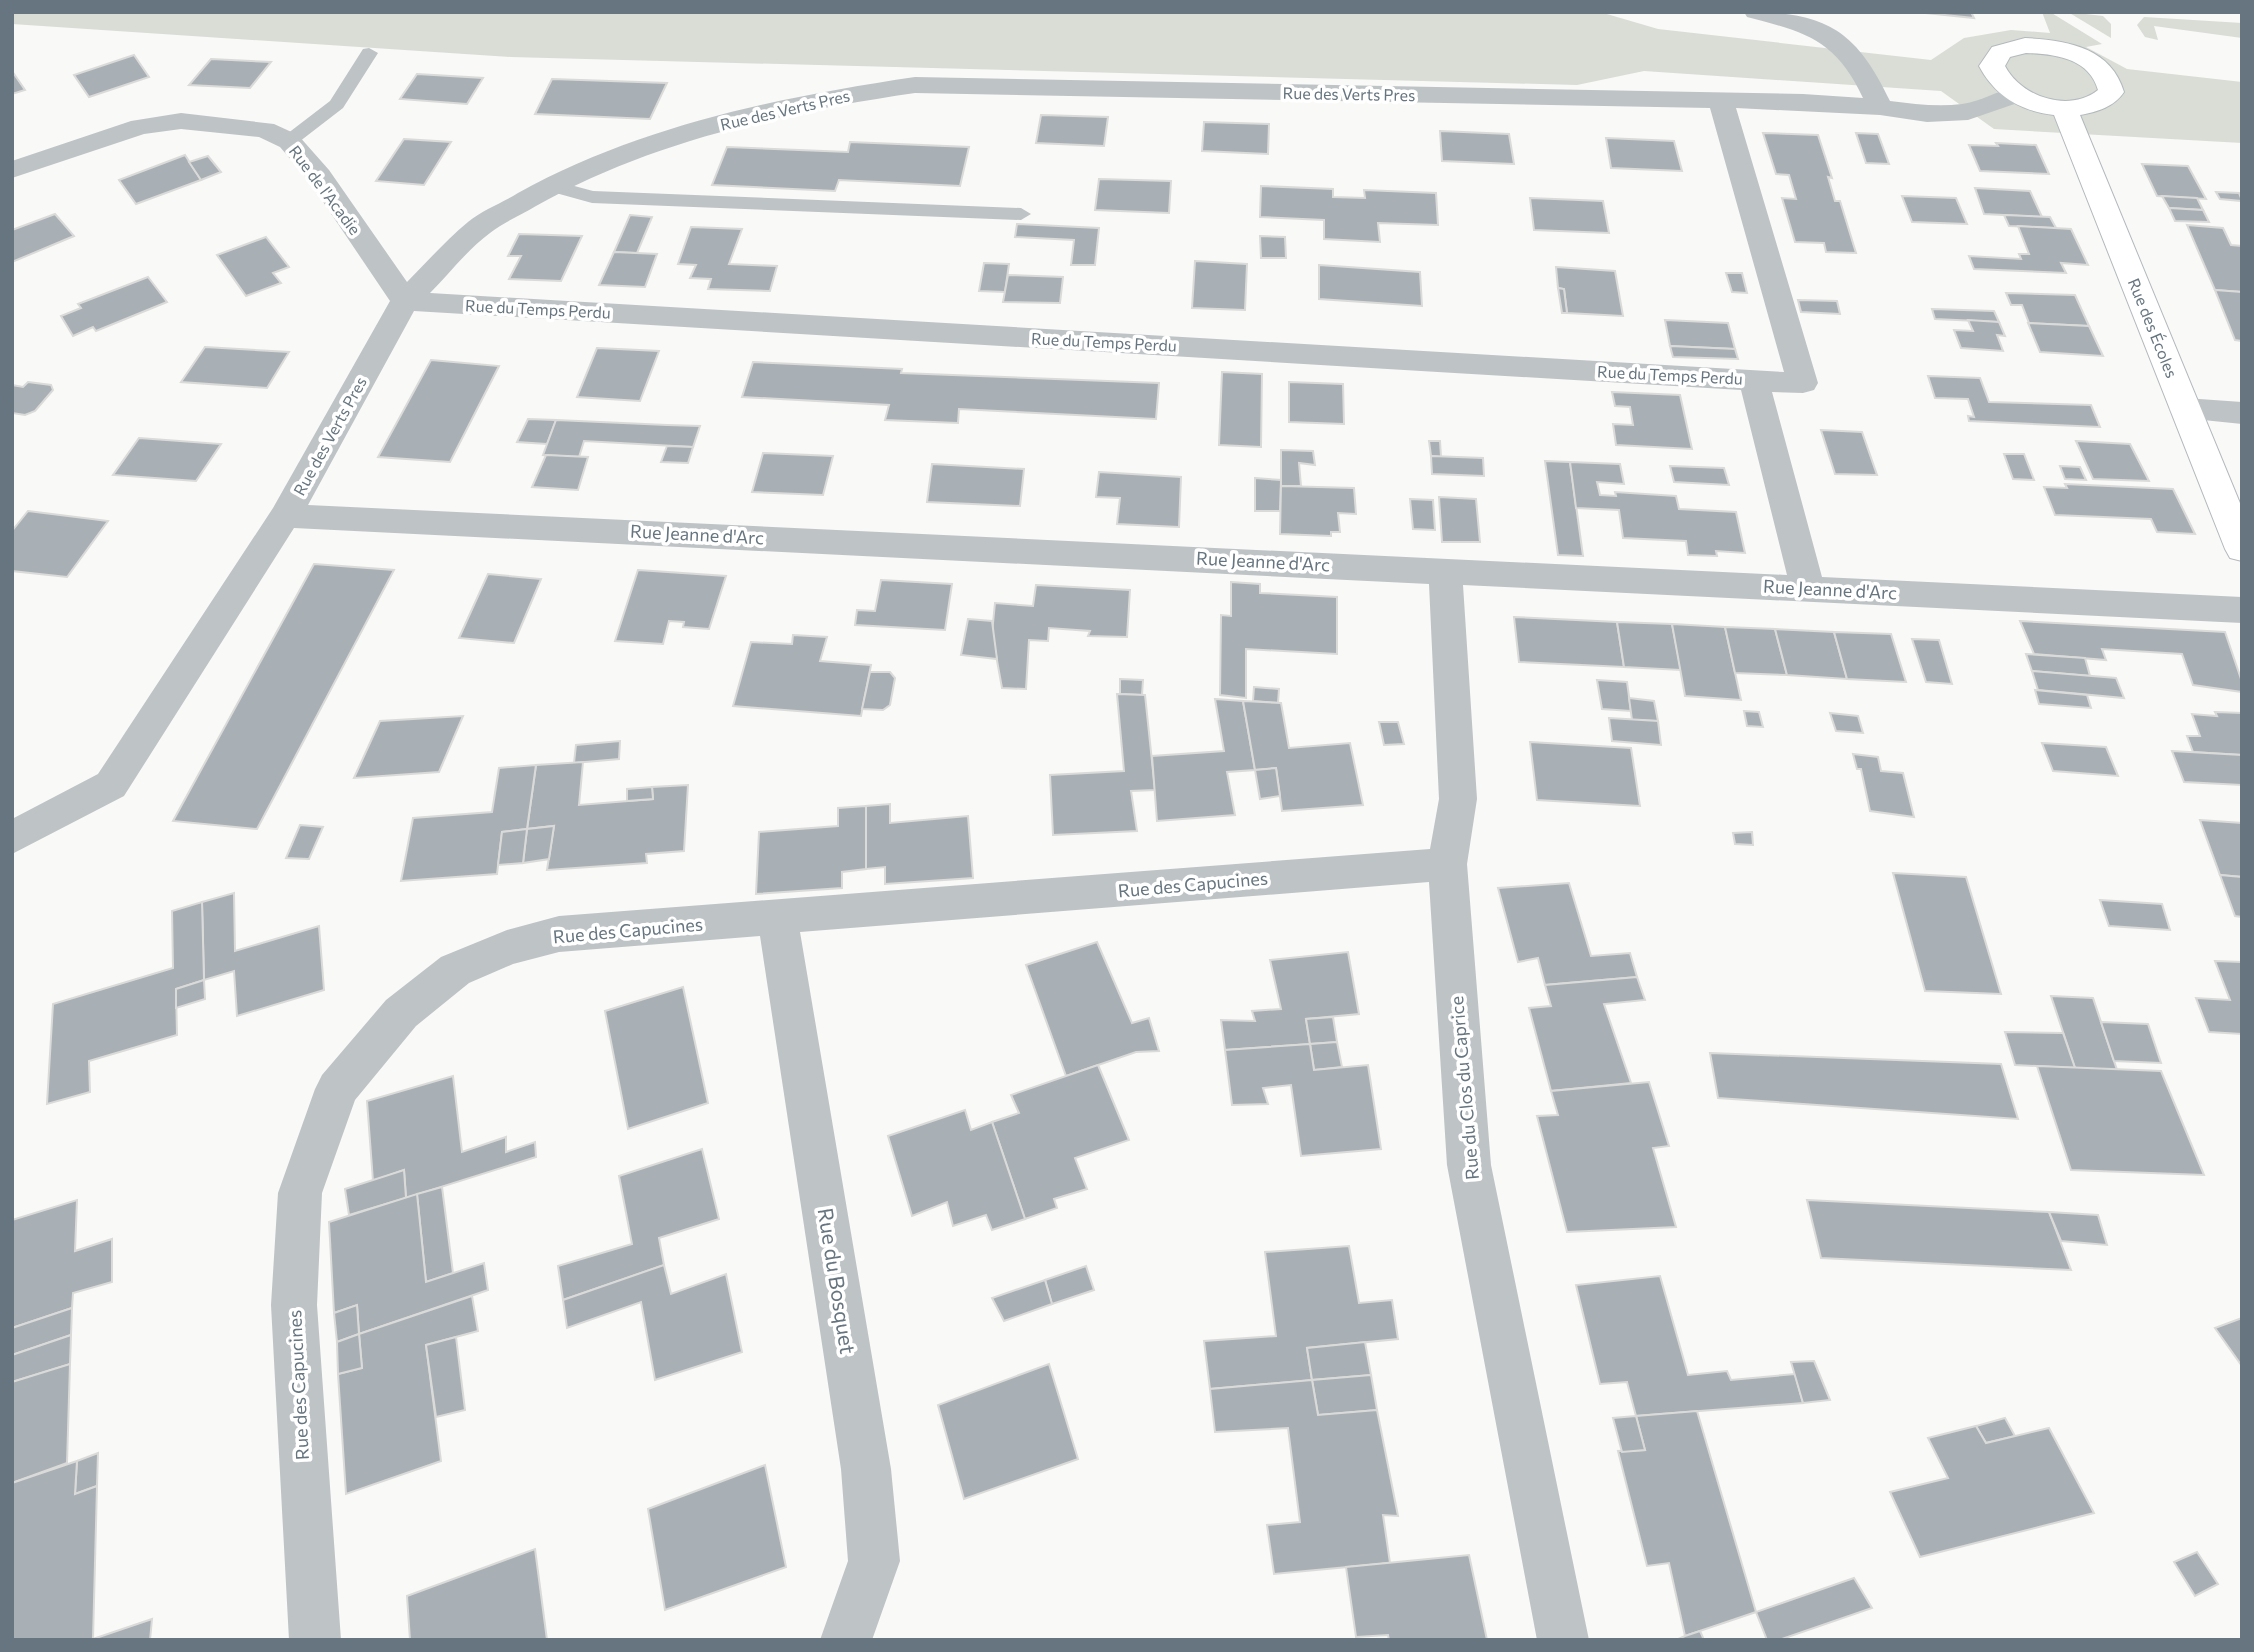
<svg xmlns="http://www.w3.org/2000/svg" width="2254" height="1652" font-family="Commissioner,sans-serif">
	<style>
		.green { fill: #d9ddd6 }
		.building { fill: #a8afb5; stroke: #dadad9; stroke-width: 2 }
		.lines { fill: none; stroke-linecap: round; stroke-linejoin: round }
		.secondary-casing { stroke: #b3b9bd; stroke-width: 2 }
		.service { fill: #bec3c6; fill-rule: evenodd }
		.minor { fill: #bec3c6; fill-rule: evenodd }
		.secondary { fill: #fff; fill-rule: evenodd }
		.labels { text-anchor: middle; stroke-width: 7; stroke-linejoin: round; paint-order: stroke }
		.far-street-label { font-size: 16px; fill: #66757f; stroke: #fff }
		.street-label { font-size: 18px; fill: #66757f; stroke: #fff }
		.near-street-label { font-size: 21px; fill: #66757f; stroke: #fff }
	</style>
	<rect width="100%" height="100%" fill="#f9f9f7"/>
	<g class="green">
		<polygon points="12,12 1600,12 1658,29 1931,60 1964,38 2011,30 2050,33 2042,12 2050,12 2102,44 2086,47 2127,69 2242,82 2242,143 1994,129 1941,91 1644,71 1577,85 511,57 12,24"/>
		<polygon points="2068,12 2103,16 2111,24 2111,38"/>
		<polygon points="2144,17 2242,23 2242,38 2154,26 2158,40 2145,37 2137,25"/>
	</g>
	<g class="building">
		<polygon points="1916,12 1971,12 1974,18"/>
		<polygon points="134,55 149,77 89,97 74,75"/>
		<polygon points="211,59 271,62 250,88 189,85"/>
		<polygon points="12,71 25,90 12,94"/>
		<polygon points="417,74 483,78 467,104 400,99"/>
		<polygon points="552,79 667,83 650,119 535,114"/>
		<polygon points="1041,115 1108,117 1104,146 1036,143"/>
		<polygon points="1204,122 1269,124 1268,154 1202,151"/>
		<polygon points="1440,131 1509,134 1514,164 1442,161"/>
		<polygon points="1763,133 1818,135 1832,178 1828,177 1835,201 1840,201 1856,253 1826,252 1824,243 1795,242 1782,198 1796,199 1789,175 1776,174"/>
		<polygon points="1856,133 1878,134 1889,164 1866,163"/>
		<polygon points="1606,138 1674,141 1682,171 1611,168"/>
		<polygon points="404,139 451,142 424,185 376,181"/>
		<polygon points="850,142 969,147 960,186 839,180 835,191 712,185 727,147 848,152"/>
		<polygon points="1996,143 2036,145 2049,174 1980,171 1969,145 1998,146"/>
		<polygon points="185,155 201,180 136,204 119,180"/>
		<polygon points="208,156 221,172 201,180 189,162"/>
		<polygon points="2142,164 2188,166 2206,199 2157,196"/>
		<polygon points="1099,179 1171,181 1169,213 1095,210"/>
		<polygon points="1261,186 1333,189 1333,197 1365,198 1364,190 1436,193 1438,225 1378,223 1380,242 1324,239 1324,220 1260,217"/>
		<polygon points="1975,188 2030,191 2042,217 1984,214"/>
		<polygon points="2216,192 2239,193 2242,201 2220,199"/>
		<polygon points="1902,196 1956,198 1967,224 1912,222"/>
		<polygon points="2162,196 2197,198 2203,210 2169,208"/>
		<polygon points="1530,198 1603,201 1609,233 1534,230"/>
		<polygon points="2169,208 2203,210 2209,222 2175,221"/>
		<polygon points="55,214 74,236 12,262 12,230"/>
		<polygon points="630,215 652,217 637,253 614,252"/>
		<polygon points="2004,215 2050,217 2056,228 2009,226"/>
		<polygon points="1017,224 1099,228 1095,265 1071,265 1074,240 1015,237"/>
		<polygon points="2187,225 2223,228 2231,245 2242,246 2242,292 2215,290"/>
		<polygon points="2018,226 2071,229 2088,265 2061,263 2066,273 1974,269 1969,256 2021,259 2019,254 2029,254"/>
		<polygon points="691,227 742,229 729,264 777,266 770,291 708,289 711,279 690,278 696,265 678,264"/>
		<polygon points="519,234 582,236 561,281 509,279 521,256 508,256"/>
		<polygon points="1260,236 1285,237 1286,258 1261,258"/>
		<polygon points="266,237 289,267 273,273 281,283 246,296 217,255"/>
		<polygon points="614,252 657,254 645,287 599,285"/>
		<polygon points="1195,261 1247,264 1245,310 1192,308"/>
		<polygon points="984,263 1009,264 1005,292 979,291"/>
		<polygon points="1319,265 1420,272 1422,306 1319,299"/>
		<polygon points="1556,267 1615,271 1623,316 1567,313 1564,289 1558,288"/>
		<polygon points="1726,273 1742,273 1747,293 1732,292"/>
		<polygon points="1008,275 1063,277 1060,303 1003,302"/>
		<polygon points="148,277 167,302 96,331 93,327 73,336 61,316 81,308 78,304"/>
		<polygon points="1558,288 1564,289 1567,313 1562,313"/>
		<polygon points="2215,290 2242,292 2242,341 2235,340"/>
		<polygon points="2006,293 2075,295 2089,326 2029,323 2022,305 2011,305"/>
		<polygon points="1798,300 1837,301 1840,314 1801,312"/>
		<polygon points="1932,309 1994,311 1999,322 1935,319"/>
		<polygon points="1665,320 1728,323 1735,349 1670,346"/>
		<polygon points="1968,320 1999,322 2005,336 1997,335 2003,351 1961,348 1954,330 1973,331"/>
		<polygon points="2028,323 2089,326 2103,356 2040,352"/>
		<polygon points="1670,346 1735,349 1738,359 1673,357"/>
		<polygon points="205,347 289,352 267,388 181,382"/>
		<polygon points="597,348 659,351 640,401 577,397"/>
		<polygon points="431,360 499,366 450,462 378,457"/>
		<polygon points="753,362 902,369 901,373 1159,383 1156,419 959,409 958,423 885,420 889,405 742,397"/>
		<polygon points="1222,372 1262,374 1261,447 1219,445"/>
		<polygon points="1928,376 1980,378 1989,402 2091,405 2100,427 1969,421 1968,416 1974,417 1968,399 1935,398"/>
		<polygon points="28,382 51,385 53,390 35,411 25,415 12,413 12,385 23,387"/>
		<polygon points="1289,382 1343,384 1344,424 1289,422"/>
		<polygon points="1612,392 1680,395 1692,449 1616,445 1613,424 1633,425 1630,407 1615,406"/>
		<polygon points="528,419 556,420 547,444 517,442"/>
		<polygon points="556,420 667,425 700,426 693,447 584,441 579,457 543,455"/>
		<polygon points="1821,430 1862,432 1877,475 1835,474"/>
		<polygon points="139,438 221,444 196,481 113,475"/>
		<polygon points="1429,441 1440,441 1441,457 1431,456"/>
		<polygon points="2076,441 2130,444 2149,481 2093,479"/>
		<polygon points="667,446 693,447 688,463 661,462"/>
		<polygon points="1281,450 1313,451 1315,465 1299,463 1301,486 1281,486"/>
		<polygon points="763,453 833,456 823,495 752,492"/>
		<polygon points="2004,454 2024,454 2034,480 2013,479"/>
		<polygon points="546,455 588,457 578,490 532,487"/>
		<polygon points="1431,456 1483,458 1484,476 1432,474"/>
		<polygon points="1545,461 1570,462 1583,556 1558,555"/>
		<polygon points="1570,462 1620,464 1624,484 1597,482 1600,495 1616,496 1615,492 1676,496 1679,509 1736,512 1745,553 1716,551 1717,556 1688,555 1686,541 1623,538 1619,510 1576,508"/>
		<polygon points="932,464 1024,469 1020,506 927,502"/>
		<polygon points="1670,466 1724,468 1729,485 1674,482"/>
		<polygon points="2060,466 2080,467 2086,480 2065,479"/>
		<polygon points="1099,472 1181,477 1179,527 1117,524 1120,498 1096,497"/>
		<polygon points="1255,478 1281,480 1280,511 1255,511"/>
		<polygon points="2065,484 2173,489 2195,534 2157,532 2151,519 2055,515 2044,487 2067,488"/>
		<polygon points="1281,486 1354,488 1356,514 1338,513 1340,532 1331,532 1331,536 1280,534"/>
		<polygon points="1439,497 1476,499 1480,542 1442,542"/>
		<polygon points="1410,499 1433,500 1435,530 1413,529"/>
		<polygon points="28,511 108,521 67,577 12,571 12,531"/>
		<polygon points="314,564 394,570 257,829 173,821"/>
		<polygon points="638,570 726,576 709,629 683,627 684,622 669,621 663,644 615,641"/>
		<polygon points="488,574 541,579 514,643 459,638"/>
		<polygon points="881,580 952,584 945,630 855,625 857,610 875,611"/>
		<polygon points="1231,582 1260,584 1260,593 1337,597 1337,654 1246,649 1246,698 1220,695 1221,615 1231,616"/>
		<polygon points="1036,585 1130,590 1127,637 1088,636 1090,631 1049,628 1048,641 1029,640 1026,689 1002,688 992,633 995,603 1033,606"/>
		<polygon points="1514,617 1617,622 1624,667 1519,662"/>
		<polygon points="968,619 992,621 997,659 961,655"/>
		<polygon points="2020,621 2225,632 2242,682 2242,692 2193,685 2182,654 2102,649 2106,660 2034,654"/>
		<polygon points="1617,622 1672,624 1681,670 1624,667"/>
		<polygon points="1672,624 1725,627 1741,700 1685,696"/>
		<polygon points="1725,627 1775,629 1787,675 1735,673"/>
		<polygon points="1775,629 1834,632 1847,679 1787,675"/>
		<polygon points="1834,632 1891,634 1906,682 1847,679"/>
		<polygon points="793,635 827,637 820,661 871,665 861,716 733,706 751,642 792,644"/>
		<polygon points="1912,639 1939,640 1952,684 1926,682"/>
		<polygon points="2026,654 2085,658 2090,676 2032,671"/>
		<polygon points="2032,671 2116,678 2124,698 2038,690"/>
		<polygon points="870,672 890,672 895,678 890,705 883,710 862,709"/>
		<polygon points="1120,679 1143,680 1142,695 1120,694"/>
		<polygon points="1597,680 1627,682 1631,711 1602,709"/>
		<polygon points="1254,687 1279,689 1278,703 1253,701"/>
		<polygon points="2035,690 2087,695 2091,708 2039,704"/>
		<polygon points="1117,694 1145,695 1155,790 1131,791 1137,831 1053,835 1050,775 1124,771"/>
		<polygon points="1629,698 1654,701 1658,721 1632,720"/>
		<polygon points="1215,699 1243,701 1255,770 1227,772 1235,815 1157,821 1152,756 1224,751"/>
		<polygon points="1243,701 1281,703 1289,748 1350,743 1363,805 1282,811 1276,768 1255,770"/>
		<polygon points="1744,711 1759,712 1763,727 1747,726"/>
		<polygon points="2215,712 2242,713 2242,755 2193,752 2187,736 2200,736 2192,714 2217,716"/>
		<polygon points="1830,713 1858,716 1863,733 1836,731"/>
		<polygon points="463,716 439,772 354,778 380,721"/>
		<polygon points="1609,718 1658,721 1661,745 1612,741"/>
		<polygon points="1379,722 1398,722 1404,744 1384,745"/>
		<polygon points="620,741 619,759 574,763 576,745"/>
		<polygon points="1530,742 1631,748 1640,806 1537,800"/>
		<polygon points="2042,743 2106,747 2118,776 2053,771"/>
		<polygon points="2172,751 2242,755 2242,785 2184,782"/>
		<polygon points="1853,754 1878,757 1881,771 1903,773 1914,817 1870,811 1861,769 1857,769"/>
		<polygon points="583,762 579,805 653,799 652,787 688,785 684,851 646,854 647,863 547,870 554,826 527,829 536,765"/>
		<polygon points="536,765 527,829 502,832 497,874 401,881 413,818 492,812 499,768"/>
		<polygon points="1276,768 1280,796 1260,799 1255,770"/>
		<polygon points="652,787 653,799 627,801 627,789"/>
		<polygon points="890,804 890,823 968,816 973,878 885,884 885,867 866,869 866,806"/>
		<polygon points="866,806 866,869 842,872 842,888 756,894 759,832 838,826 838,808"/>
		<polygon points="2200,820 2242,823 2242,877 2220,875"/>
		<polygon points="300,825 323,827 309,859 286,858"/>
		<polygon points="554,826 549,859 523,863 527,829"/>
		<polygon points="527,829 523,863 498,865 502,832"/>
		<polygon points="1752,832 1753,845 1735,844 1733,833"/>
		<polygon points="1893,873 1966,877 2001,994 1925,991"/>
		<polygon points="2220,875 2242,877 2242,917 2235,916"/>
		<polygon points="1569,883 1591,956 1630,953 1637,977 1545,985 1538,958 1518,962 1498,888"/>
		<polygon points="234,893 235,951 319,926 324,990 237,1016 234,971 204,980 202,902"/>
		<polygon points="2100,900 2162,904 2170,930 2109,926"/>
		<polygon points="202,902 204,980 176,989 177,1035 89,1061 90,1092 47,1104 53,1004 173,968 172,911"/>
		<polygon points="1097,942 1132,1023 1149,1018 1159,1051 1136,1052 1066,1076 1026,965"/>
		<polygon points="1348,952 1359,1014 1306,1019 1310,1044 1225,1050 1221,1020 1255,1021 1252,1011 1281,1009 1270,960"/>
		<polygon points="2215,961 2242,962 2242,1034 2209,1032 2196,998 2230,1000"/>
		<polygon points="1637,977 1645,1000 1604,1004 1631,1083 1551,1091 1529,1008 1551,1006 1545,985"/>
		<polygon points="204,980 205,999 176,1008 176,989"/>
		<polygon points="683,987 708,1103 628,1129 605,1011"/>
		<polygon points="2051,996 2093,998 2117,1070 2075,1068"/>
		<polygon points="1333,1017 1337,1042 1310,1044 1306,1019"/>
		<polygon points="2101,1022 2148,1024 2161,1063 2114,1061"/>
		<polygon points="2005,1032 2063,1033 2075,1068 2015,1065"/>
		<polygon points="1337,1042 1342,1067 1314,1070 1310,1044"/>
		<polygon points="1310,1044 1314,1070 1368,1065 1381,1149 1301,1156 1291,1085 1263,1088 1268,1104 1232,1105 1225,1050"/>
		<polygon points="1710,1053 2001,1064 2018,1119 1718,1098"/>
		<polygon points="1098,1065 1129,1140 1075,1158 1087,1189 1054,1199 1057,1208 1025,1219 992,1122 1019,1113 1011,1095"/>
		<polygon points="2037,1066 2161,1071 2204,1175 2071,1170"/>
		<polygon points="453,1076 462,1152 506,1137 506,1152 535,1142 536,1157 406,1198 404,1170 373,1181 367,1101"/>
		<polygon points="1649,1082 1669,1146 1653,1148 1676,1227 1567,1232 1537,1116 1558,1115 1551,1091"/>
		<polygon points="965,1110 971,1130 992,1122 1025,1219 992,1230 986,1215 953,1226 947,1202 912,1216 888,1136"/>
		<polygon points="702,1149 719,1219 659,1238 664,1265 563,1300 558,1266 632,1244 619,1176"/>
		<polygon points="404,1170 406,1198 349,1215 345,1189"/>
		<polygon points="442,1187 453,1273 426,1282 417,1194"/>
		<polygon points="417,1194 426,1282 484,1263 488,1290 359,1334 357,1305 334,1313 329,1222"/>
		<polygon points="77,1200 75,1251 112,1239 112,1282 73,1293 72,1308 12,1328 12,1220"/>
		<polygon points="1807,1200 2049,1212 2071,1270 1821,1258"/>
		<polygon points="2049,1212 2098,1215 2107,1245 2061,1241"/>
		<polygon points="1349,1246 1359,1303 1392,1300 1398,1339 1307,1348 1312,1380 1210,1389 1204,1341 1276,1336 1265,1252"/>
		<polygon points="664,1265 671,1294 726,1274 742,1352 655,1380 641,1302 567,1328 563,1300"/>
		<polygon points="1086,1266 1094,1290 1052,1304 1045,1280"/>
		<polygon points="1660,1276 1688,1375 1727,1371 1731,1380 1795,1374 1803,1403 1636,1416 1627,1382 1600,1384 1576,1285"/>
		<polygon points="1045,1280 1052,1304 1004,1321 992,1298"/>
		<polygon points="472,1296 478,1331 426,1345 441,1461 346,1494 338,1374 362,1368 359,1334"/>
		<polygon points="357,1305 359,1334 337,1342 334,1313"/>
		<polygon points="72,1308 71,1335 12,1355 12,1328"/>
		<polygon points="2242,1318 2242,1366 2215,1328"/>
		<polygon points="359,1334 362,1368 338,1374 337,1342"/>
		<polygon points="71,1335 70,1364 12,1382 12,1355"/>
		<polygon points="456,1337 465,1410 436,1417 426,1345"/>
		<polygon points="1365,1342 1371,1375 1312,1380 1307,1348"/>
		<polygon points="1814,1361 1830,1400 1803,1403 1791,1362"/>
		<polygon points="70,1364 67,1463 12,1483 12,1382"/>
		<polygon points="1049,1364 1078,1459 964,1499 938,1405"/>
		<polygon points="1371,1375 1377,1410 1318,1415 1312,1380"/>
		<polygon points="1312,1380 1318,1415 1377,1410 1398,1516 1383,1515 1390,1563 1274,1574 1267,1525 1300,1522 1288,1428 1215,1432 1210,1389"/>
		<polygon points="1697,1411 1756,1612 1685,1636 1669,1563 1647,1566 1618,1451 1645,1450 1636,1416"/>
		<polygon points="1636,1416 1645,1450 1622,1452 1613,1418"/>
		<polygon points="2005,1418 2015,1436 1986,1443 1976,1426"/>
		<polygon points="1976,1426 1986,1443 2049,1428 2094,1513 1920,1557 1890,1492 1948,1478 1928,1438"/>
		<polygon points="98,1453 97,1486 75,1494 77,1461"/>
		<polygon points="77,1461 75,1494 97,1486 93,1639 12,1640 12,1483"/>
		<polygon points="765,1465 786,1567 665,1610 648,1509"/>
		<polygon points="535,1549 547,1640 410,1640 407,1596"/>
		<polygon points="2197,1552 2218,1584 2195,1596 2174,1562"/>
		<polygon points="1469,1555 1487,1640 1389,1640 1388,1635 1356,1637 1346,1567"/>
		<polygon points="1854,1578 1872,1608 1779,1640 1767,1640 1756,1612"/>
		<polygon points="152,1619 150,1640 90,1640 93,1639"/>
		<polygon points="1700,1631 1704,1640 1676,1640 1685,1636"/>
	</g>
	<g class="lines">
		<defs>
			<path id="secondary" d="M2025 38C2066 40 2111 47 2124 92 2114 107 2097 112 2080 115L2242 508V561L2230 558 2225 549 2054 115C2020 111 1995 96 1979 66L1992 47ZM2026 53C2055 54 2089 58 2098 90 2069 113 2021 97 2005 66L2010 57Z"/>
		</defs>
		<use href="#secondary" class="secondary-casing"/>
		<g class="service">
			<polygon points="369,48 378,53 343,108 295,145 283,145 280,141 283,137 330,101 363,49"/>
			<polygon points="552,180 593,191 1021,208 1031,214 1021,220 592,203 545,190 543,186"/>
		</g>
		<g class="minor">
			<path d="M1744 12C1823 12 1855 27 1890 101 1914 104 1938 107 1962 104 1984 102 2004 84 2026 90L2030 95 2026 100 1968 120 1927 122 1880 115 1736 108 1818 383 1814 390 1803 393 1772 392 1822 577 2242 597V623L1463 585 1477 799 1467 864 1491 1165 1589 1640H1537L1447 1165 1429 882 800 932 891 1469 900 1561 872 1640H820L848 1561 841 1469 760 936 559 952 513 964 469 983 416 1026 355 1100 322 1193 317 1305 341 1640H289L271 1305 278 1193 315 1089 322 1075 386 1000 441 957 507 930 559 916 1430 849 1439 799 1429 584 294 528 124 796 12 854V819L98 774 273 508 390 301 309 181 280 147 259 137 181 129 144 134 12 178V161L131 121 181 113 274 124 298 135 329 170 407 282C427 262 446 240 468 222 482 210 502 203 518 193 639 126 780 97 915 77L1803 94 1863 98C1836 40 1806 32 1747 17ZM915 93 1710 108 1784 372 430 293C449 274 468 249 490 233 504 222 521 215 536 206 651 141 785 112 915 93ZM414 311 1741 390 1787 575 308 505Z"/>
			<polygon points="2185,398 2242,402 2242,424 2174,417 2169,409 2174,401"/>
		</g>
		<use href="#secondary" class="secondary"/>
	</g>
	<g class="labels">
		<g class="far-street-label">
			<text transform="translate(1349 94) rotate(1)" y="6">Rue des Verts Pres</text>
			<text transform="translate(785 110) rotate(-13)" y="6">Rue des Verts Pres</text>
			<text transform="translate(325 190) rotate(53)" y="6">Rue de l'Acadie</text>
			<text transform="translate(538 309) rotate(3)" y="6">Rue du Temps Perdu</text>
			<text transform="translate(2153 328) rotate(68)" y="6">Rue des Écoles</text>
			<text transform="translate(1104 342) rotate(3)" y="6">Rue du Temps Perdu</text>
			<text transform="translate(1670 375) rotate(3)" y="6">Rue du Temps Perdu</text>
			<text transform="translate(330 436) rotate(-61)" y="6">Rue des Verts Pres</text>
		</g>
		<g class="street-label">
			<text transform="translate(697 535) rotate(3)" y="6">Rue Jeanne d'Arc</text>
			<text transform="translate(1263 562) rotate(3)" y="6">Rue Jeanne d'Arc</text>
			<text transform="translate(1830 590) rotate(3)" y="6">Rue Jeanne d'Arc</text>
			<text transform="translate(1193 885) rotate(-5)" y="6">Rue des Capucines</text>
			<text transform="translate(628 931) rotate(-5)" y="6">Rue des Capucines</text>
			<text transform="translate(1465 1088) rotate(-95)" y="6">Rue du Clos du Caprice</text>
			<text transform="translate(299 1385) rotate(-93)" y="6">Rue des Capucines</text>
		</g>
		<g class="near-street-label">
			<text transform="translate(836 1281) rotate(81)" y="7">Rue du Bosquet</text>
		</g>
	</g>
	<rect width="2254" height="1652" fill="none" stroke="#66757f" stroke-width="28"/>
</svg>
